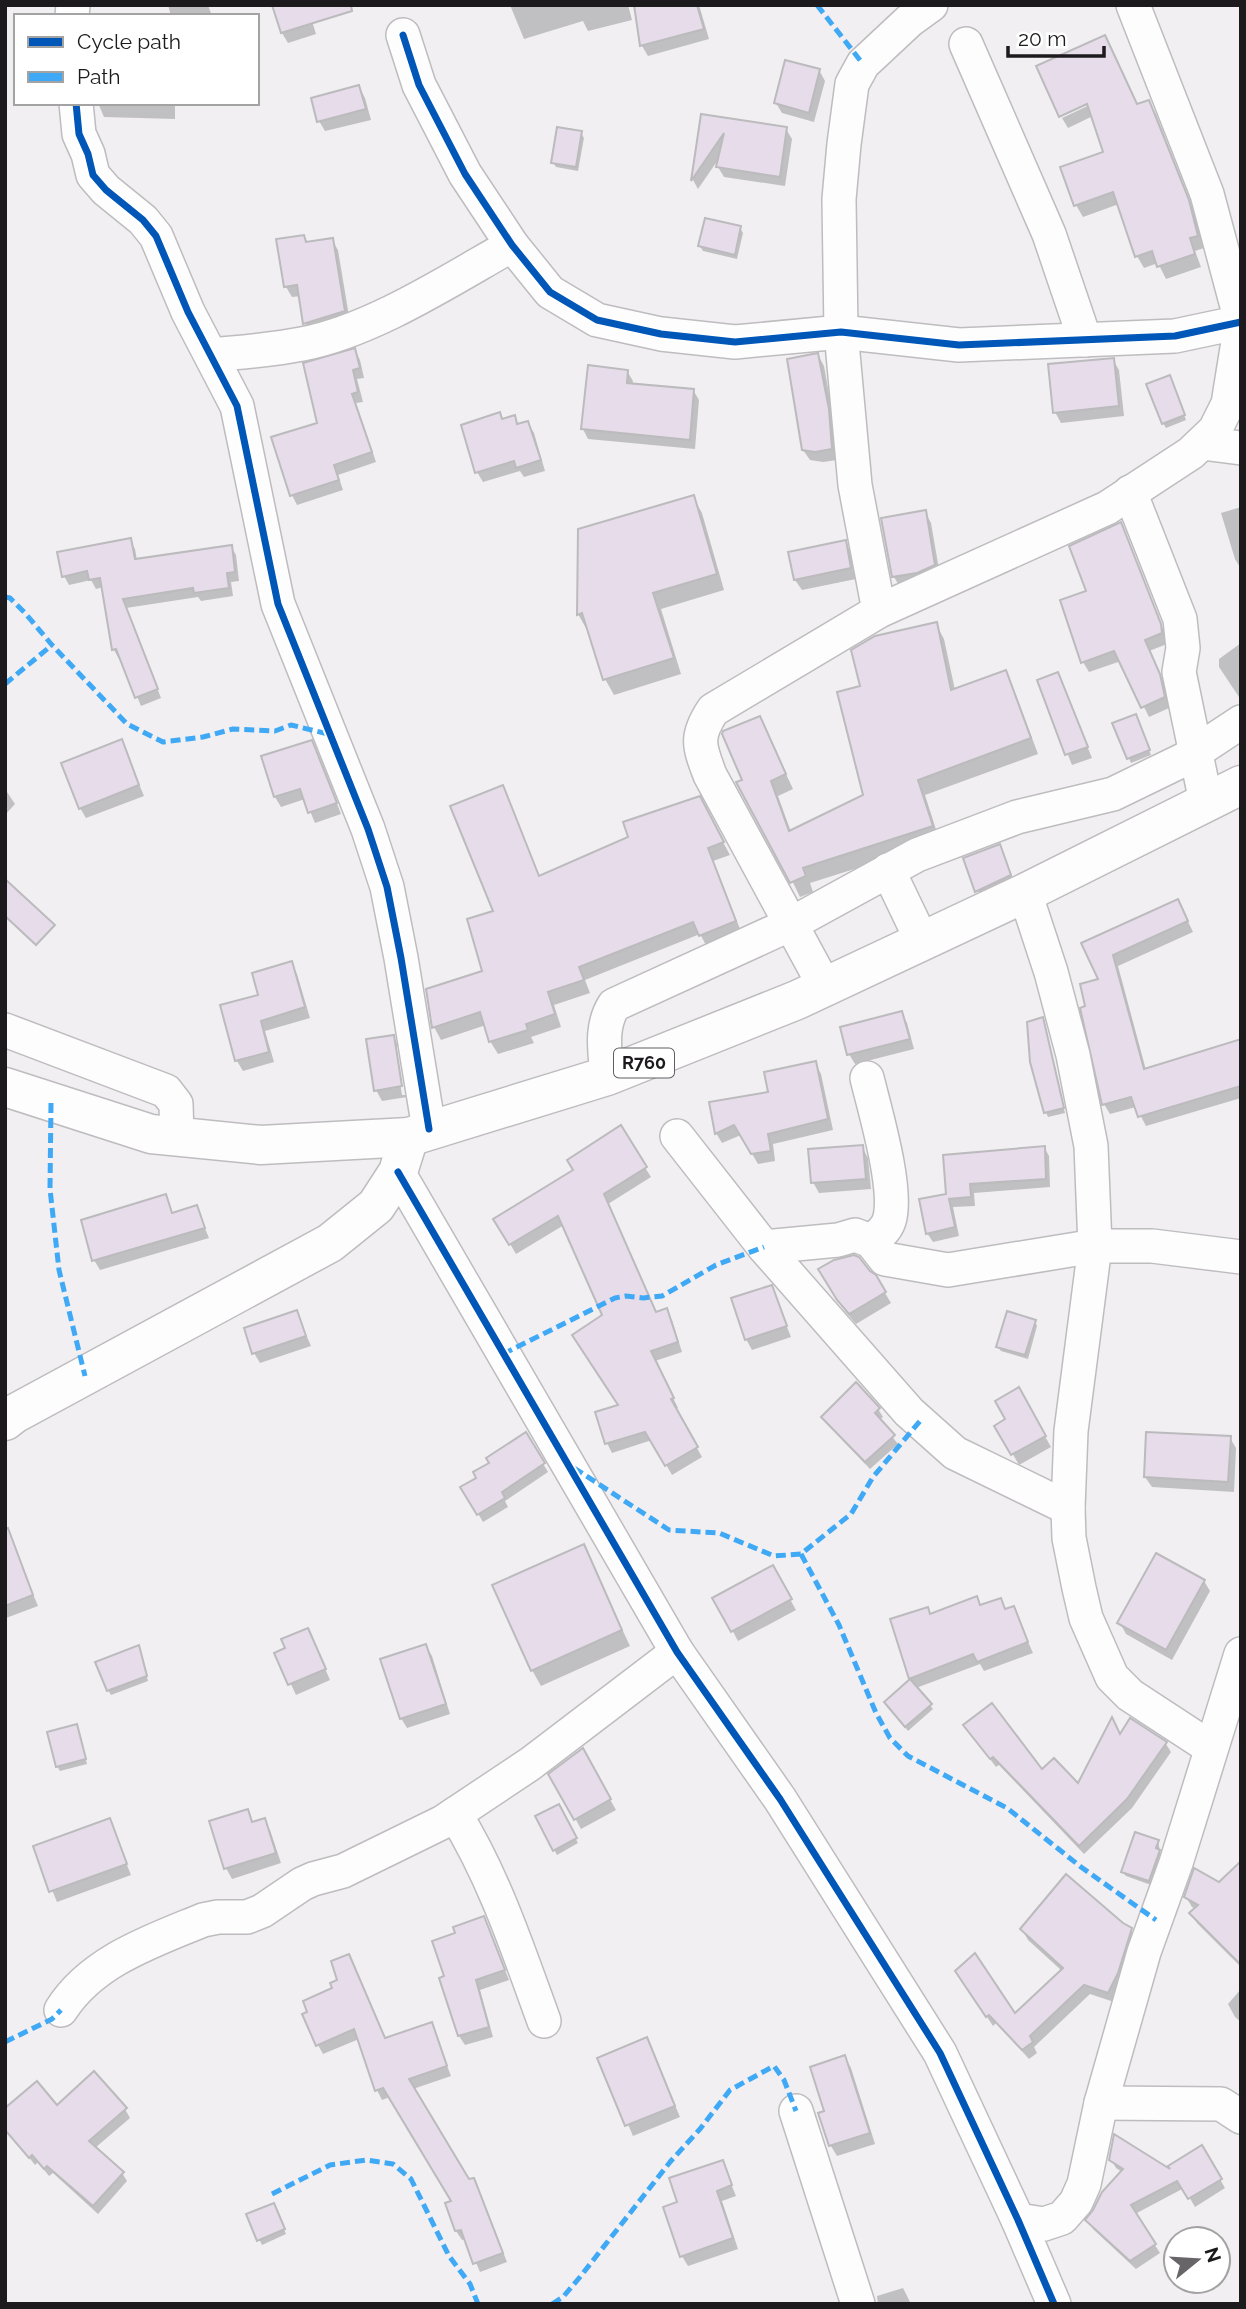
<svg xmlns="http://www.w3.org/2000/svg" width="1246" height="2309" font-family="Raleway,sans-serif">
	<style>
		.shadow { fill: #0003; fill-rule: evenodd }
		.building { fill: #e7dcea; stroke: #bbbabc; stroke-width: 2 }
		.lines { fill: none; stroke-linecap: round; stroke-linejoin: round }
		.street-casing { stroke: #bebcbf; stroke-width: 36 }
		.secondary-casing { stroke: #bebcbf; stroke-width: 41 }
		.primary-casing { stroke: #bebcbf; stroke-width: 41 }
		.street { stroke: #fdfdfd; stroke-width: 33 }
		.secondary { stroke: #fdfdfd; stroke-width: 38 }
		.primary { stroke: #fdfdfd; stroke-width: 38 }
		.quiet { stroke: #3fa9f5; stroke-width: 5; stroke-dasharray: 10 5; stroke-linecap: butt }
		.cycleway-casing { stroke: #fff; stroke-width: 11 }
		.cycleway { stroke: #0057b8; stroke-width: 7 }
		.labels { text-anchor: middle; stroke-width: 5; stroke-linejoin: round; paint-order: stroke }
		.shield { fill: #fff; stroke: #605f60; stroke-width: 2 }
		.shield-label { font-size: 18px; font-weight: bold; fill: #1c1a1c }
	</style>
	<rect width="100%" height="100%" fill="#f1eff2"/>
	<g class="shadow">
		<polygon points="168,5 208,5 212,16 171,16"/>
		<polygon points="274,5 307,5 316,34 288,43 282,33"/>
		<polygon points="510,5 628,5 632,20 588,31 583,21 524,39"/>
		<polygon points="636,5 699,5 709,39 648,56 642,46"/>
		<polygon points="1038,67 1137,106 1149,102 1156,114 1195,214 1204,248 1195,251 1201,267 1166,279 1158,263 1144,268 1137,256 1119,204 1083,217 1076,205 1106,153 1093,116 1068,128 1062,118 1096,102"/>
		<polygon points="819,70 825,81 814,122 782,113 776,103"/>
		<polygon points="359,87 365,98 371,120 325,131 319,121"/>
		<polygon points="98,103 175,103 175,119 104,117"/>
		<polygon points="702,116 786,129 792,139 785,186 724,177 718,167 720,157 698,189 693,180"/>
		<polygon points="581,133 584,138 578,171 556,167 553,162"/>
		<polygon points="740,228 743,233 737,259 703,251 700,246"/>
		<polygon points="304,236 308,243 332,240 338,250 350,322 311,334 305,323 301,296 292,297 286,287"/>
		<polygon points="355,351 360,360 364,378 357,379 363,402 356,403 376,462 338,475 343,490 297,505 292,495 319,424"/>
		<polygon points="818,355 824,366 834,421 837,460 823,462 810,460 803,450"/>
		<polygon points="1113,360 1119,370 1124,416 1061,423 1055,412"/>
		<polygon points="627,371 633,381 632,385 693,390 699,400 695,449 588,439 583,429"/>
		<polygon points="1179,401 1186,420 1166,428 1163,423"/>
		<polygon points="500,414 503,421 514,417 519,426 528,423 534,433 545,471 524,477 520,471 483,482 477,472"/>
		<polygon points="693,497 702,513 724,590 661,609 681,674 614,695 605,679 587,630 578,614"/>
		<polygon points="1241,507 1241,569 1235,559 1221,513"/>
		<polygon points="925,512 931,523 940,575 900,587 894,577"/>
		<polygon points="1120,524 1166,636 1167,644 1149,651 1165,686 1169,708 1149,717 1121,661 1089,672 1083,662 1088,593"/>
		<polygon points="130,540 135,549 137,560 231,546 236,555 239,581 231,582 233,596 201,601 198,597 126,608 161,698 141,706 121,658 119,659 114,650 103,587 96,589 91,580 69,585 64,576"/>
		<polygon points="845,542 851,552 856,579 802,590 795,580"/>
		<polygon points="936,624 944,639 955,690 1005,672 1013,687 1038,754 925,795 940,842 810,883 813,892 800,897 744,781 760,718 793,789 778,796 791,832 865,796 862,687"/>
		<polygon points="1241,643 1241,700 1219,667 1219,659"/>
		<polygon points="1058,674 1092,758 1072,765 1039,681"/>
		<polygon points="1138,721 1151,755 1131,763 1115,724"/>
		<polygon points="121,741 144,796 86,818 80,808"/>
		<polygon points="317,752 341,814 315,823 305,799 281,807 275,797 263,757"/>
		<polygon points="502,788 540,877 630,838 699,798 730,855 713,861 742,934 707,947 700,934 585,980 590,993 554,1005 561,1027 531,1037 534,1043 498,1054 490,1041 486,1025 441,1040 434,1027 484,972 495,912"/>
		<polygon points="5,789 15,804 5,815"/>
		<polygon points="999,846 1016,886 983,902 965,859"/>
		<polygon points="1183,911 1193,932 1118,966 1146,1070 1241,1041 1241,1098 1146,1126 1136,1107 1110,1114 1104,1104 1088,1008 1101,980 1083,944"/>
		<polygon points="291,963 297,974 310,1018 265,1031 274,1062 243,1071 237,1061 222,1007 261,997"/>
		<polygon points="901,1013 907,1023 914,1049 855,1064 849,1054"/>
		<polygon points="1042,1019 1065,1113 1048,1117 1046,1112"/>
		<path d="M393 1037 399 1047 407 1097 382 1101 376 1090ZM394 1046H398L406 1095H402Z"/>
		<polygon points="815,1063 821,1074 833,1130 773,1144 775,1161 758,1164 741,1135 722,1143 716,1133 711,1104 770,1093"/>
		<polygon points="620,1128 651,1177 608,1204 656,1314 666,1310 672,1320 682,1352 655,1361 678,1408 675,1409 702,1457 672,1475 652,1440 612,1453 607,1443 620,1406 604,1316 564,1225 516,1254 496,1220 575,1171"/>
		<polygon points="862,1147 868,1158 871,1189 819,1193 813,1182"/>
		<polygon points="1044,1147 1049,1156 1050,1187 974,1193 975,1206 953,1207 959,1236 933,1242 927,1233 948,1196 945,1157"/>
		<polygon points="165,1197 173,1214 196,1207 209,1238 100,1270 94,1260 83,1221"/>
		<polygon points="821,1270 875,1276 891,1303 856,1324 845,1311"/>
		<polygon points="771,1287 791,1337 752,1350 746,1339"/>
		<polygon points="296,1312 311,1346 260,1363 254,1353"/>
		<polygon points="1035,1321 1037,1326 1028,1359 1001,1351 998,1347"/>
		<polygon points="1018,1389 1051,1447 1019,1465 997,1426 1008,1420"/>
		<polygon points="878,1409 883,1417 879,1420 898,1444 870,1469 828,1425 823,1417"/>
		<polygon points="525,1434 548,1472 505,1501 508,1507 483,1522 463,1488 479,1478 500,1449"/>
		<polygon points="1230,1438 1236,1448 1234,1492 1152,1487 1145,1477"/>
		<polygon points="583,1546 630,1646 541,1686 532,1670"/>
		<polygon points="14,1549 38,1606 6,1618 5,1552"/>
		<polygon points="772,1567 796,1610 738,1641 715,1598"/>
		<polygon points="1204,1581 1210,1591 1172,1660 1126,1634 1120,1623"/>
		<polygon points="977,1598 981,1606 1000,1600 1006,1610 1013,1608 1033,1653 984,1671 980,1664 916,1688 933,1709 908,1731 886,1703 912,1680 910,1678 930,1616"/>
		<polygon points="313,1641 330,1680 296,1695 277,1654"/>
		<polygon points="426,1646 432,1656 450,1714 407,1728 401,1718"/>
		<polygon points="140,1652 148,1681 111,1695 108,1690"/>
		<polygon points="1131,1721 1166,1744 1171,1752 1132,1808 1084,1854 999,1765 996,1767 965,1726 1042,1772 1079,1786 1121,1737"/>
		<polygon points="78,1731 87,1764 60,1771 57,1766"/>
		<polygon points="582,1750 616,1810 581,1829 551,1775"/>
		<polygon points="558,1806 578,1843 557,1855 537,1817"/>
		<polygon points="247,1811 254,1823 264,1820 270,1830 281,1863 232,1879 226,1868"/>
		<polygon points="109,1820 131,1875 57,1902 35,1848"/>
		<polygon points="1158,1841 1161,1856 1151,1885 1126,1876 1123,1872"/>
		<polygon points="1241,1863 1241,1967 1197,1923 1191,1913 1196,1909 1192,1907 1186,1897 1219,1884"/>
		<polygon points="484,1918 509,1980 480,1990 493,2037 465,2045 459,2036 441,1979 446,1977 457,1934"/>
		<polygon points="1122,1924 1131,1929 1137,1940 1114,2002 1090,1994 1034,2047 1037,2053 1029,2059 996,2023 993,2026 963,1981 1014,2016 1062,1971 1028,1940 1022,1929"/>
		<polygon points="1241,1989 1241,2022 1235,2017 1228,2004"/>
		<polygon points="309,2013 386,2040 431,2024 451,2076 413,2089 469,2181 478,2189 507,2262 480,2272 466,2239 462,2240 456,2231 453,2202 390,2097 382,2100 377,2090 359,2039 323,2054 318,2045"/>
		<polygon points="647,2039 680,2117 633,2136 600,2059"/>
		<polygon points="845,2057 851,2068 875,2144 837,2156 831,2146 820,2114 826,2112"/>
		<polygon points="57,2108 125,2109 130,2118 95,2148 122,2173 127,2181 98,2214 53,2173 49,2176 38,2162 35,2165 9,2132"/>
		<polygon points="1202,2148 1225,2188 1195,2207 1184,2188 1135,2214 1160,2253 1136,2269 1093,2229 1088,2221 1122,2172 1116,2168 1111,2159 1175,2174"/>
		<polygon points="722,2162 736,2196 722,2201 738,2249 688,2266 682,2256 680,2203"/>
		<polygon points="276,2209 286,2234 262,2245 248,2215"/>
		<polygon points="903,2288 911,2304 878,2304 877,2296"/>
	</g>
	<g class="building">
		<polygon points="272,5 351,5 352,11 281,33"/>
		<polygon points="634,5 697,5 704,29 640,46"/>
		<polygon points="1105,35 1137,104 1149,100 1189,200 1198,236 1190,238 1195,254 1157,267 1152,251 1135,257 1113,192 1074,206 1060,167 1103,152 1087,104 1059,117 1036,66"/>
		<polygon points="785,60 820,69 809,113 774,103"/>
		<polygon points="359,85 366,109 317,122 311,98"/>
		<polygon points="701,114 787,127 780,177 716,167 724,133 691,181"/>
		<polygon points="557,127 582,131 576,167 551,163"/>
		<polygon points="705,218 741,226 735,255 698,246"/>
		<polygon points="304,235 306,242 333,238 345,311 303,324 297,285 284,287 276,239"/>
		<polygon points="355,348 360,368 353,370 358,392 352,394 372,452 334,465 339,480 290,496 271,437 317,423 303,363"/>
		<polygon points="818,353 829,409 832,449 815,452 802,450 787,359"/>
		<polygon points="1114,358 1119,406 1053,413 1048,364"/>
		<polygon points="588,365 628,370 627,383 694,389 690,440 581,429"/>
		<polygon points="1170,375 1185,415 1162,424 1146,384"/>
		<polygon points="500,412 502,419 515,415 517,424 528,421 541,460 516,468 514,461 475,473 461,425"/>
		<polygon points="694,495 717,574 653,593 674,658 603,680 582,613 577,615 578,529"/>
		<polygon points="926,510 935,565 917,573 892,577 881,518"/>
		<polygon points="1121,522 1161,624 1162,633 1145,640 1160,674 1165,697 1141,708 1114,651 1081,663 1060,600 1086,591 1069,546"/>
		<polygon points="131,538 135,559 232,545 235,572 227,573 229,588 194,593 193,588 123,599 158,689 135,698 116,649 112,650 100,578 89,580 87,571 62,577 57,552"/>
		<polygon points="846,540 851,568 794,580 788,552"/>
		<polygon points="937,622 951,690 1006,670 1031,738 918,780 933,826 803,868 806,876 790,883 736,782 742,780 722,734 723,731 760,716 786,774 771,781 789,831 863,795 837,692 860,686 851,650 875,636"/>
		<polygon points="1058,672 1088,747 1065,755 1037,680"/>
		<polygon points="1136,714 1150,750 1127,759 1112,723"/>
		<polygon points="122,739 139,785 79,809 61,763"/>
		<polygon points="312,740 337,803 308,813 300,789 274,797 261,756"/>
		<polygon points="503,785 539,876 628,837 623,822 700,796 724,842 708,848 736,921 699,936 693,922 579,967 584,980 548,992 555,1014 526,1024 528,1030 489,1042 480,1012 432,1028 426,989 482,971 467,919 493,911 450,806"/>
		<polygon points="1000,844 1011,875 975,892 963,858"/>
		<polygon points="5,879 55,925 36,945 5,916"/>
		<polygon points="1178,899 1188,921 1113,955 1144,1069 1241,1039 1241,1086 1138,1117 1131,1097 1102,1105 1080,1008 1085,1006 1080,984 1098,979 1081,943"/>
		<polygon points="292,961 305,1007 261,1021 269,1052 235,1061 220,1005 258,995 252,973"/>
		<polygon points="902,1011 910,1039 847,1055 840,1027"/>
		<polygon points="1043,1017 1064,1108 1044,1113 1030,1062 1027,1022"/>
		<polygon points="394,1035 402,1086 374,1091 366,1039"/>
		<polygon points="816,1061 828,1119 768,1134 771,1151 751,1154 734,1125 715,1134 709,1102 768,1092 764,1072"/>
		<polygon points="621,1125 647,1167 604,1194 656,1312 667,1308 678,1342 651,1351 674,1398 671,1399 698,1447 665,1466 645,1432 605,1444 595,1412 618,1405 572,1335 602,1315 558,1216 509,1245 493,1219 573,1170 567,1160"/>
		<polygon points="863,1145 866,1179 811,1183 808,1149"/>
		<polygon points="1045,1146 1046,1179 970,1184 971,1197 949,1199 955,1227 926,1234 919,1199 946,1194 943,1155"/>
		<polygon points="166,1194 172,1213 197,1205 205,1228 92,1261 81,1220"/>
		<polygon points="854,1255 859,1257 870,1271 876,1275 886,1292 849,1314 837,1300 818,1269 834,1260"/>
		<polygon points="772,1285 787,1326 745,1340 731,1298"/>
		<polygon points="297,1310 306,1336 252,1354 244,1328"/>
		<polygon points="1007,1311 1036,1320 1025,1355 996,1347"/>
		<polygon points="856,1382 880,1408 875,1413 895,1435 865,1462 821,1417"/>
		<polygon points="1019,1387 1046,1436 1011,1455 994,1426 1005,1419 995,1401"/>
		<polygon points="526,1432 545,1463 502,1492 505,1498 477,1515 460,1487 476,1478 473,1472 489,1463 486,1458"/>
		<polygon points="1146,1432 1231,1436 1228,1482 1144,1477"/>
		<polygon points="8,1528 33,1595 5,1606 5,1529"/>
		<polygon points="584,1544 622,1630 531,1671 492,1585"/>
		<polygon points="1156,1553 1205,1580 1166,1650 1117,1623"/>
		<polygon points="773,1565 792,1599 731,1632 712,1598"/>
		<polygon points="977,1596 980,1605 1001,1598 1005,1609 1014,1606 1028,1642 977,1662 973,1654 909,1679 890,1619 928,1607 930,1614"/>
		<polygon points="308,1628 326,1669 288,1685 274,1653 285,1648 281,1639"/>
		<polygon points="426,1644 446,1704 400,1719 380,1659"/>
		<polygon points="139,1645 147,1676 107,1691 95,1662"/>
		<polygon points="910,1679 932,1704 905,1727 884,1702"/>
		<polygon points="992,1703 1042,1769 1054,1758 1078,1783 1112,1717 1120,1734 1130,1718 1167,1742 1127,1799 1079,1846 993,1757 990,1759 963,1725"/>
		<polygon points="77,1724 86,1759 56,1767 47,1732"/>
		<polygon points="583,1748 611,1799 574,1820 548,1774"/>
		<polygon points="559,1804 577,1838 553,1851 535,1816"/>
		<polygon points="248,1809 252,1822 265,1818 276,1853 224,1869 209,1821"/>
		<polygon points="110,1818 127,1864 49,1892 33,1846"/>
		<polygon points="1135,1832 1159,1840 1156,1848 1160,1850 1149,1881 1121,1872"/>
		<polygon points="1241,1861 1241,1965 1189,1913 1198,1905 1184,1897 1194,1868 1219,1882"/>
		<polygon points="1066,1874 1123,1923 1132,1928 1118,1973 1108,1993 1084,1985 1030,2036 1033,2042 1022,2050 989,2015 986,2017 955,1971 975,1953 1015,2013 1063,1968 1020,1929"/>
		<polygon points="484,1916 505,1970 476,1980 489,2027 458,2036 439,1978 444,1976 432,1941 455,1933 453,1927"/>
		<polygon points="349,1954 385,2038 432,2022 447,2066 409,2079 469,2179 474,2178 503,2253 473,2264 461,2230 455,2231 445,2203 451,2201 383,2088 375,2091 354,2029 316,2046 302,2014 307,2012 303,2001 332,1988 330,1983 337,1980 331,1961"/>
		<polygon points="647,2037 675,2106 625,2126 597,2058"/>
		<polygon points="845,2055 870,2133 829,2146 818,2113 824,2111 810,2067"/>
		<polygon points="94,2071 127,2108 89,2141 124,2172 93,2206 47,2166 44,2169 32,2155 29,2158 5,2130 5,2108 37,2081 57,2105"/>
		<polygon points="1114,2134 1170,2169 1168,2166 1202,2145 1222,2179 1188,2199 1177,2181 1131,2205 1156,2244 1130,2261 1085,2220 1093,2210 1102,2192 1123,2169 1109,2160"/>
		<polygon points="723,2160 732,2185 717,2191 733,2238 680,2257 663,2207 677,2202 669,2178"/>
		<polygon points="274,2203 285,2229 257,2241 246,2214"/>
	</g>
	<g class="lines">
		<defs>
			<g id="street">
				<polyline points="1133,5 1207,194 1241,321"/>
				<polyline points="72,16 73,5"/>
				<polyline points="403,35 419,85 465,174 512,245 550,292 597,320 661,334 735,342 841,332 959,345 1175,336 1241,322"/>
				<polyline points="966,44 1049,234 1085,340"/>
				<polyline points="76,103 79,134 88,154 93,175 106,190 143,220 156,236 188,312 237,406 278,604 368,829 387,887 401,958 429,1129"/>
				<path d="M211 355C241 352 272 350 302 344 372 331 450 280 512 245"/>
				<polyline points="1202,443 1241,448"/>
				<polyline points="1130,492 1180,619 1183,648 1179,672 1206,802"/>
				<polyline points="879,611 855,485 841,332 839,199 844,144 852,84 863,64 909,21 931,5"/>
				<polyline points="888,870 922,941"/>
				<polyline points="1025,893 1051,972 1073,1055 1091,1146 1095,1246 1071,1431 1068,1508 1069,1538 1079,1588 1086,1618 1112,1677 1130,1695 1211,1748"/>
				<path d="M825 987 710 775C699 746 695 737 713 710L879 611 1107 508 1191 453 1215 430 1228 404 1241 323"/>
				<polyline points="5,1030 166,1091 176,1104 177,1137"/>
				<path d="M607 1076C605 1051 600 1027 614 1005L791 924 917 855 1017 817 1113 794 1185 759 1241 722"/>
				<path d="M867 1078C875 1111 899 1191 889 1221 886 1230 878 1236 871 1241"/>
				<polyline points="677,1136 764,1247 909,1412 955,1453 1068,1508"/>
				<polyline points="398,1172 677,1652 780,1799 940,2053 1018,2220 1054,2304"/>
				<polyline points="764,1247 838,1240 855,1235 871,1241 885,1259 948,1270 1095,1246 1152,1246 1241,1257"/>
				<path d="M455 1814C495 1879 518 1950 544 2021"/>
				<path d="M61 2010C92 1961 152 1941 203 1920L218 1917H247L262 1911 302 1884 313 1879 343 1871 443 1822 530 1764 677 1652"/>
				<polyline points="1101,2103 1221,2104 1241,2117"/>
				<polyline points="796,2111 858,2304"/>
				<polyline points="1018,2220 1044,2224 1062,2218 1076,2202 1084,2184 1101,2103 1144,1952 1176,1863 1241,1654"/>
			</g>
			<polyline id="secondary" points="5,1421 14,1414 330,1243 376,1206 398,1172 409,1137"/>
			<polyline id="primary" points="5,1087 151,1134 261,1145 409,1137 607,1076 797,1000 1025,893 1241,785"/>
		</defs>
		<use href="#street" class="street-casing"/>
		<use href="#secondary" class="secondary-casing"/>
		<use href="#primary" class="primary-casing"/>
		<use href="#street" class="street"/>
		<use href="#secondary" class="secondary"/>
		<use href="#primary" class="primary"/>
		<g class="quiet">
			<polyline points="817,5 863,64"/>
			<polyline points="5,597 10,598 25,613 52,645 127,724 163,742 203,737 233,729 275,731 291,725 332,735"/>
			<polyline points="5,684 52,645"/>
			<polyline points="51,1103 50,1189 59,1270 85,1376"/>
			<polyline points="503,1354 615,1298 626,1296 643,1298 662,1296 716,1265 764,1247"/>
			<polyline points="574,1468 669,1530 719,1533 774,1556 801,1554 851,1514 873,1477 920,1421"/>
			<polyline points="801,1554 839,1625 876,1713 890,1738 908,1756 1007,1808 1081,1867 1156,1920"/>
			<polyline points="5,2042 52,2019 61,2010"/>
			<polyline points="272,2194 330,2165 366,2160 393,2164 411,2179 449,2256 470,2284 478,2304"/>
			<polyline points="552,2304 563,2297 580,2277 670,2162 700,2129 730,2090 774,2066 784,2080 796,2111"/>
		</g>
		<defs>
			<g id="cycleway">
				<polyline points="403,35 419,85 465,174 512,245 550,292 597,320 661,334 735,342 841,332 959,345 1175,336 1241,322"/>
				<polyline points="76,103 79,134 88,154 93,175 106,190 143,220 156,236 188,312 237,406 278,604 368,829 387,887 401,958 429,1129"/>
				<polyline points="398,1172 677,1652 780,1799 940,2053 1018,2220 1054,2304"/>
			</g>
		</defs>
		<use href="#cycleway" class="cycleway-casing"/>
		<use href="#cycleway" class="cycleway"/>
	</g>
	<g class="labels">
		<rect class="shield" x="614" y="1048.5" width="60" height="29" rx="5"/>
		<g class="shield-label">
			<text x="644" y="1069">R760</text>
		</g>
	</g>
	<rect width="1246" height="2309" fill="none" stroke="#1c1a1c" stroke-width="14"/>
	<rect x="14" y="14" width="245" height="91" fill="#ffffff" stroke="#a4a3a4" stroke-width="2"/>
	<rect x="28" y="37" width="35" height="10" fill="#0057b8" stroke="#a4a3a4" stroke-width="2"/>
	<text x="77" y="49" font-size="21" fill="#1c1a1c">Cycle path</text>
	<rect x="28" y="72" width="35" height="10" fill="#3fa9f5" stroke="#a4a3a4" stroke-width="2"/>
	<text x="77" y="84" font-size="21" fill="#1c1a1c">Path</text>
	<g transform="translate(1197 2260) rotate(72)"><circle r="33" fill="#ffffff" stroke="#a4a3a4" stroke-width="2"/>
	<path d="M0-5L12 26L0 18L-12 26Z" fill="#676567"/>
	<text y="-10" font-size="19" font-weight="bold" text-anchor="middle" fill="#1c1a1c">N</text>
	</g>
	<path d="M1008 46v10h96v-10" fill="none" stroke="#1c1a1c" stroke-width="3.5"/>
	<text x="1018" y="46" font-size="21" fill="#1c1a1c" stroke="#ffffff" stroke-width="5" paint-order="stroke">20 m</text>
</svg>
